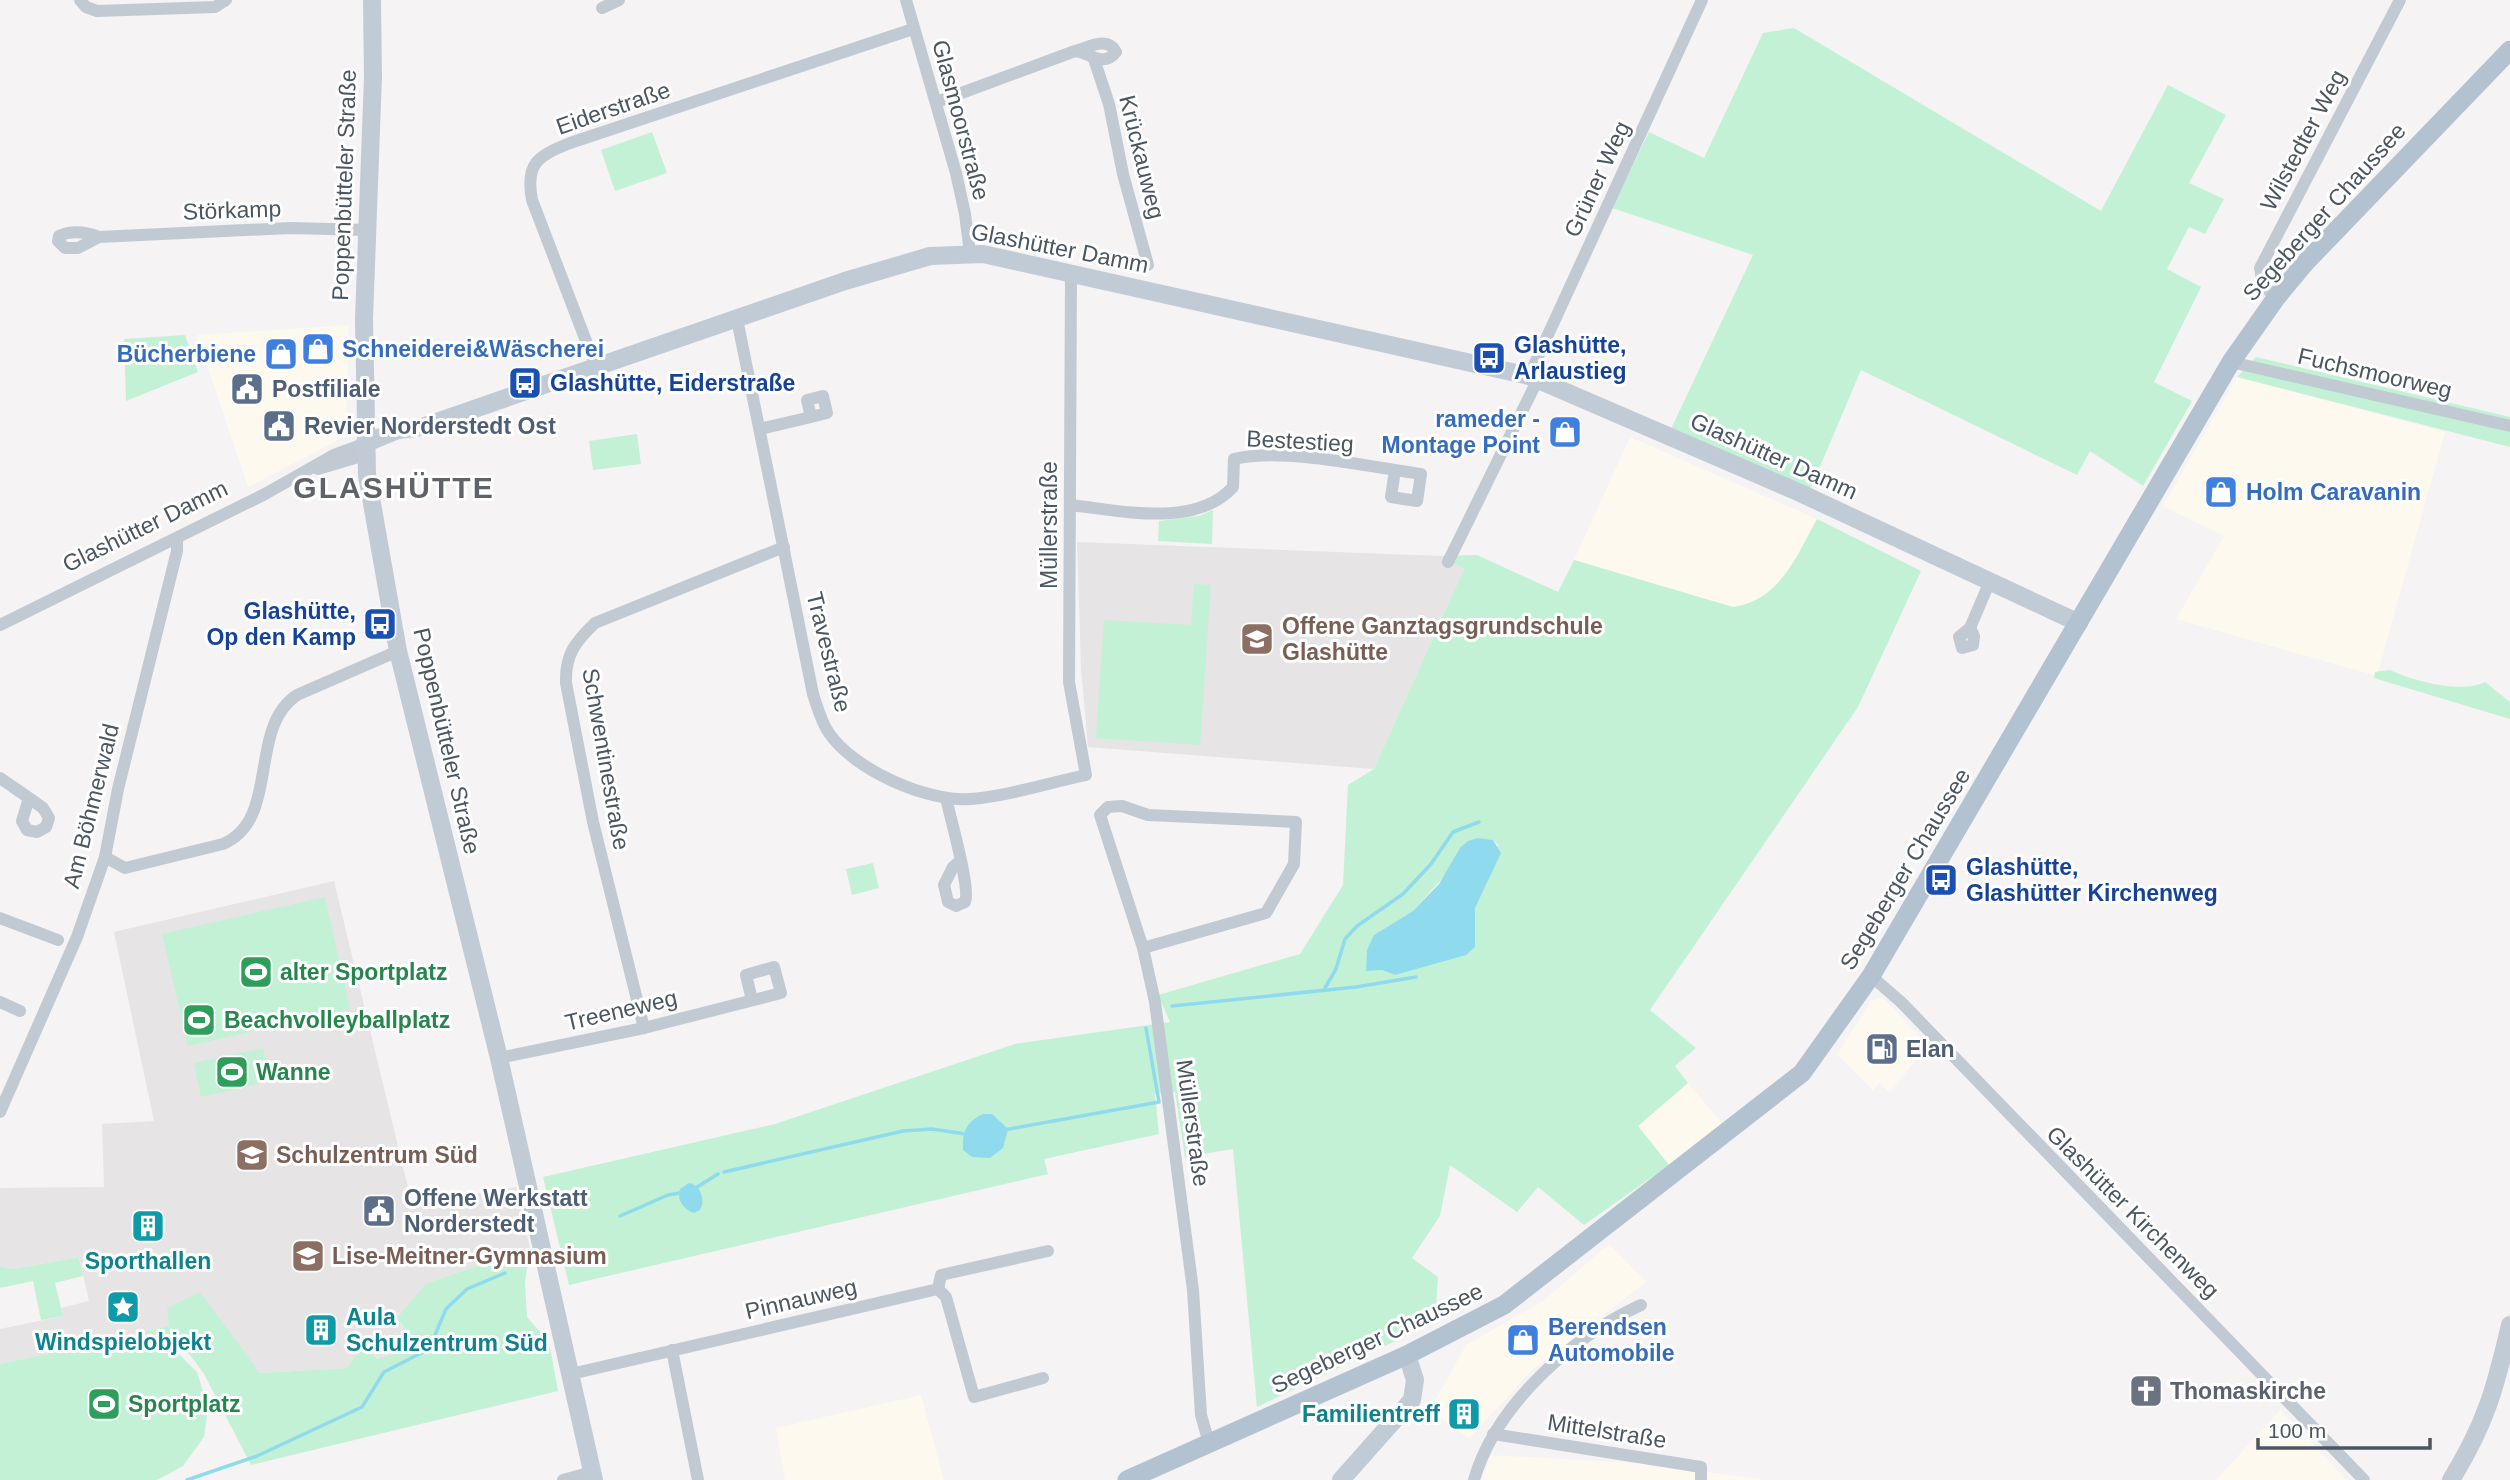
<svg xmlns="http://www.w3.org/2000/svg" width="2510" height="1480" font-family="Arial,sans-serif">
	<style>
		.commercial { fill: #fdf9ef }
		.education { fill: #e6e4e5 }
		.green { fill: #c3f1d5; fill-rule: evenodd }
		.water { fill: #90daee }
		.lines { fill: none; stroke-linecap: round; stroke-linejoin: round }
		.stream { stroke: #90daee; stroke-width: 3.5 }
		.street { stroke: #c1cad2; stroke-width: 12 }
		.secondary { stroke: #c1cbd6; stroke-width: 18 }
		.primary { stroke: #b3c2d1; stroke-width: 19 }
		.labels { text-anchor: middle; stroke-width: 6; stroke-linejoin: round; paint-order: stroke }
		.street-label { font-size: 23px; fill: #4a5661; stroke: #fff }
		.transit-label { font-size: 23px; font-weight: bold; fill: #164399; stroke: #fff; text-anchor: start }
		.shop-label { font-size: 23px; font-weight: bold; fill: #366cbe; stroke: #fff; text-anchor: start }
		.service-label { font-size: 23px; font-weight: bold; fill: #4e5e75; stroke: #fff; text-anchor: start }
		.education-label { font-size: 23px; font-weight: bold; fill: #785e54; stroke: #fff; text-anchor: start }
		.leisure-label { font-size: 23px; font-weight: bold; fill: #27864d; stroke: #fff; text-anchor: start }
		.culture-label { font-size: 23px; font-weight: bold; fill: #0d838f; stroke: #fff }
		.worship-label { font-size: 23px; font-weight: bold; fill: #5b616d; stroke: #fff; text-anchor: start }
		.district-label { font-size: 30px; font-weight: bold; letter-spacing: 2px; fill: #5f6368; stroke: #fff }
	</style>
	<rect width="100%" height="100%" fill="#f5f3f3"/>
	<g class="commercial">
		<polygon points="349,325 346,436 248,487 197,335"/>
		<polygon points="2237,377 2445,432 2377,676 2176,619 2224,536 2163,506"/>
		<polygon points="1630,437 1817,519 1789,571 1772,591 1752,604 1733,607 1574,560"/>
		<polygon points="1883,998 1928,1045 1890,1093 1879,1083 1873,1091 1837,1054 1872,1000"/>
		<polygon points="1688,1083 1723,1124 1669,1165 1638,1126"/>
		<polygon points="1609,1244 1646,1282 1532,1370 1469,1439 1430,1410 1466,1345 1543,1301"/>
		<polygon points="921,1395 944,1480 785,1480 776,1428"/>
		<polygon points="2280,1410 2347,1480 2216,1480"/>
		<polygon points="1491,1455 1650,1464 1766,1480 1482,1480"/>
	</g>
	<g class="education">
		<polygon points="1077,542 1441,556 1464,569 1374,769 1088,747 1081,668"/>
		<polygon points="334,881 412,1204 516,1187 530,1248 427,1283 400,1323 409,1334 411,1344 405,1350 379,1359 363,1346 346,1368 260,1373 199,1292 169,1326 0,1364 0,1329 63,1316 61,1308 89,1301 79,1257 14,1269 0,1266 0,1188 104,1187 102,1124 154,1121 114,932"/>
	</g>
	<g class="green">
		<polygon points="1794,28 2101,211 2168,85 2226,115 2189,183 2224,199 2205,234 2189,227 2167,269 2201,287 2154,382 2192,401 2143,486 2090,451 2077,475 1861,370 1810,490 1671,429 1753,255 1612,208 1649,132 1704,158 1763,33"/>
		<polygon points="652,132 667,173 615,191 601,150"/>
		<polygon points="185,335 198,372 126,401 124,339"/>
		<polygon points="2256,357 2510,417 2510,447 2237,377"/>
		<polygon points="637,434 641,464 593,470 589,441"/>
		<polygon points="1213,510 1212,544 1158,541 1159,521 1199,516"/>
		<path d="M1817 519 1921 571 1858 707 1650 1010 1696 1048 1675 1066 1688 1083 1638 1126 1669 1165 1584 1225 1538 1187 1517 1212 1450 1165 1440 1216 1412 1258 1438 1277 1435 1322 1257 1407 1233 1149 1185 1157 1175 1092 1155 1094 1159 1134 1044 1159 1048 1174 569 1285 543 1177 775 1124 1015 1044 1170 1022 1158 995 1300 954 1343 885 1348 785 1374 769 1464 569 1441 556 1477 555 1558 592 1574 560 1733 607C1780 600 1796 557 1817 519ZM1478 838 1493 840 1498 845 1475 908 1474 947 1395 975 1382 970 1374 935 1413 911Z"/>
		<polygon points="1194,584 1211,585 1200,745 1096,738 1104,620 1191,625"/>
		<path d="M2390 670C2413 681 2461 694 2485 682L2510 702V719L2374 678 2375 672Z"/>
		<polygon points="873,863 879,888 852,895 846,869"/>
		<polygon points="325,897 350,1009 188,1046 162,934"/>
		<polygon points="263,1048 271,1081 201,1097 194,1063"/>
		<polygon points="530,1248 525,1282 527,1317 549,1342 558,1391 251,1465 204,1374 170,1328 175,1350 197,1372 208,1407 204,1437 183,1466 157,1480 0,1480 0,1364 169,1326 167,1308 200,1292 260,1373 346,1368 363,1346 378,1359 405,1350 411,1344 409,1334 397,1318 427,1283"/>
		<polygon points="79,1257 83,1276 55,1283 63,1316 41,1320 33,1281 0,1288 0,1266 14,1269"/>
	</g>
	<g class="water">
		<polygon points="1478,838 1493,840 1501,853 1475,908 1475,947 1466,955 1395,975 1382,970 1366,971 1367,950 1374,935 1413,911 1439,884 1460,848 1468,841"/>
		<path d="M983 1114H992L1008 1129 1003 1148 990 1158 972 1157 963 1150C962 1132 966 1122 983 1114Z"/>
		<path d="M689 1183C700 1185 706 1200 700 1210L694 1213C684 1210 676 1199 680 1189Z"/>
	</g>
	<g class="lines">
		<g class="stream">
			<polyline points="1325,988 1336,969 1345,939 1357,926 1403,894 1431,864 1453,832 1479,822"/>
			<polyline points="1172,1006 1356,987 1416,977"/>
			<polyline points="1004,1130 1159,1102 1146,1028"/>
			<polyline points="724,1172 903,1131 932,1129 966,1134"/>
			<polyline points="694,1189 718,1174"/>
			<polyline points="620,1216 668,1195 680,1193"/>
			<polyline points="187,1480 257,1456 362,1407 384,1372 429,1349 446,1309 467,1289 505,1273"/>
		</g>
		<g class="street">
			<polyline points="80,0 86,7 97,11 215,7 226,0"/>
			<polyline points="906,0 956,173 965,214 970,253"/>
			<polyline points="602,8 619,0"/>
			<polyline points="1094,59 1109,104 1123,174 1148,265"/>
			<path d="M937 102 1075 51C1091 53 1103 68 1116 52 1108 36 1089 47 1075 51"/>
			<path d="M99 237C86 232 72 230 59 236L58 241 65 248H78L99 237 290 228 367 230"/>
			<polyline points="2276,298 2263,285 2260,268 2400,0"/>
			<path d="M737 319 813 694C817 706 821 722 829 733 854 770 927 802 970 799 1009 796 1048 783 1086 775L1069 682 1071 273"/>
			<polyline points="2231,362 2510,426"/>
			<path d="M596 367 532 200C525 163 538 156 570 143L913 29"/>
			<polyline points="1529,376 1702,0"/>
			<polyline points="760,429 811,417 807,400 823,396 827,413 811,417"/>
			<polyline points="318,469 365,455"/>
			<path d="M1070 505C1119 510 1195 529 1233 487L1234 459C1283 447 1370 467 1421 474L1417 501 1391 497 1395 470"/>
			<polyline points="1448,562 1538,379"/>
			<polyline points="0,625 265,494 334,455 364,444"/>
			<polygon points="1970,628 1974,636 1973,645 1962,648 1959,637"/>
			<polyline points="1970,628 1990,581"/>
			<polyline points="0,778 29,798 22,821 27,830 37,832 46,827 49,818 43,808 29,798"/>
			<path d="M946 798C950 817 971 889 965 902L956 906 948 902 944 885 953 867 960 861"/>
			<path d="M105 857 125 868 223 844C281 819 247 728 297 695L398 651"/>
			<polyline points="0,918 58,940"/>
			<polyline points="1143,948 1266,913 1294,864 1296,822 1148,815 1122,806 1108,807 1100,815 1143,948 1155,1002 1193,1290 1201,1415 1209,1443"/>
			<polyline points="1871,976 1901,1002 2364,1480"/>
			<polyline points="0,1002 20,1011"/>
			<path d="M644 1028 593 822 566 683C565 655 575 642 595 623L784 547"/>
			<polyline points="499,1058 644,1028 652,1026 781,993 774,967 746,975 752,1000"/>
			<polyline points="0,1112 77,937 105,857 118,789 177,551 177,539"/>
			<polyline points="938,1289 946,1297 974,1397 1043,1378"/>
			<polyline points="938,1289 941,1275 1048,1251"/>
			<polyline points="672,1350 698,1480"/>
			<polyline points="571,1374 938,1289"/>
			<polyline points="1493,1434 1701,1467 1701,1480"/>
			<polyline points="563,1480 592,1472"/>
			<path d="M1474 1480C1495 1406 1573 1336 1641 1305"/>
		</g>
		<g class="secondary">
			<polyline points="372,0 373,76 364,319 367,475 398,651 499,1058 594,1480"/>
			<polyline points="364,444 398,430 422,427 845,281 930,256 983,254 1529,376 1798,492 2079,623"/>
			<polyline points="1341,1480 1412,1400 1415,1380 1407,1355"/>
			<path d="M2451 1480C2486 1423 2495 1389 2510 1325"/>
		</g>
		<polyline class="primary" points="1127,1480 1407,1355 1504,1305 1802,1073 1871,976 2231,362 2276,298 2305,263 2510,50"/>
	</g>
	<defs>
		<symbol id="shop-square" viewBox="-11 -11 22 22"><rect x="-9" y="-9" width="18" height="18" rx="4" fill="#3f7fe0" stroke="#fff"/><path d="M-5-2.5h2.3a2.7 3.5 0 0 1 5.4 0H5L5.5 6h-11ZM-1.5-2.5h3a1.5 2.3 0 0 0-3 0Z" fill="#fff"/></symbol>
		<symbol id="bus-square" viewBox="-11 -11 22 22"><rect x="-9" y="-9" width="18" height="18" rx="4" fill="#1a4fb4" stroke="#fff"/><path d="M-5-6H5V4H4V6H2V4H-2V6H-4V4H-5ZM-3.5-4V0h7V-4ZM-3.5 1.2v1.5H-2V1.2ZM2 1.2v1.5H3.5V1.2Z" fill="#fff"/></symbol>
		<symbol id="civic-square" viewBox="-11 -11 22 22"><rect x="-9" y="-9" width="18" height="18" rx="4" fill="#5c6f8a" stroke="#fff"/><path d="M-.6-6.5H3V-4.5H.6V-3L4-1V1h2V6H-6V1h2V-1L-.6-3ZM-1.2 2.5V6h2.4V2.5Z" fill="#fff"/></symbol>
		<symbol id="school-square" viewBox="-11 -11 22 22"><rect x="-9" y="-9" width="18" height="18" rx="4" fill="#8d6e63" stroke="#fff"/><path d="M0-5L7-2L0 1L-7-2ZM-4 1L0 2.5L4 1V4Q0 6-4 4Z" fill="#fff"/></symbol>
		<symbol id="stadium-square" viewBox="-11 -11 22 22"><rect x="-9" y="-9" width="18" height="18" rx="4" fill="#2e9e5b" stroke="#fff"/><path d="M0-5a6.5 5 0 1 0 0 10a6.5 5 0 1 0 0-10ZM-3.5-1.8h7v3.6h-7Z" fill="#fff"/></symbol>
		<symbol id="fuel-square" viewBox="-11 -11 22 22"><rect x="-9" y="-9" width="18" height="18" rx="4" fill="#5c6f8a" stroke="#fff"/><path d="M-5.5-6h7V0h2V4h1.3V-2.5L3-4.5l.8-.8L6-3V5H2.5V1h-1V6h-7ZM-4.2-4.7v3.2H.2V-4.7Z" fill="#fff"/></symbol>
		<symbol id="building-square" viewBox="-11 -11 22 22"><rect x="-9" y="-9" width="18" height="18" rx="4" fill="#0f9aa8" stroke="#fff"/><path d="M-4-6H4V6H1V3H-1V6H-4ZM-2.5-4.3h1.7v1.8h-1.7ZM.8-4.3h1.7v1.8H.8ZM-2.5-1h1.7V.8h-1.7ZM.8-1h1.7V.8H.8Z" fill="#fff"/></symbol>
		<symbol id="sight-square" viewBox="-11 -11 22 22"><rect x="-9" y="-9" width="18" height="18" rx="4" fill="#0f9aa8" stroke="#fff"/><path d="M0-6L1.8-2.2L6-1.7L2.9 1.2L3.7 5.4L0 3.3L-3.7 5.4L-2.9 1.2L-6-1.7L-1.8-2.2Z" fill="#fff"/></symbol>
		<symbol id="church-square" viewBox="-11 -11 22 22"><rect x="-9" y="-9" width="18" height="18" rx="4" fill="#6b7280" stroke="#fff"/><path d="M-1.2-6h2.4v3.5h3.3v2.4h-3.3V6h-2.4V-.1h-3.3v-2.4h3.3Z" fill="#fff"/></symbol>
	</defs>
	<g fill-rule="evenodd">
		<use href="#shop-square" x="299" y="330" width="38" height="38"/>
		<use href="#shop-square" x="262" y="335" width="38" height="38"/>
		<use href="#bus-square" x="1470" y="339" width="38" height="38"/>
		<use href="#bus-square" x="506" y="364" width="38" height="38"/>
		<use href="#civic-square" x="228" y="370" width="38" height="38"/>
		<use href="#civic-square" x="260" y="407" width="38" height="38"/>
		<use href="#shop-square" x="1546" y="413" width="38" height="38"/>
		<use href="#shop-square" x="2202" y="473" width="38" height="38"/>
		<use href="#bus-square" x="361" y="605" width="38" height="38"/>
		<use href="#school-square" x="1238" y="620" width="38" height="38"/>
		<use href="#bus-square" x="1922" y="861" width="38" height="38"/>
		<use href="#stadium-square" x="237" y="953" width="38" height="38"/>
		<use href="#stadium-square" x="180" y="1001" width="38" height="38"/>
		<use href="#fuel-square" x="1863" y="1030" width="38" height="38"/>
		<use href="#stadium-square" x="213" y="1053" width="38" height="38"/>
		<use href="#school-square" x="233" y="1136" width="38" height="38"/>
		<use href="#civic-square" x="360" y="1192" width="38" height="38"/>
		<use href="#building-square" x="129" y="1207" width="38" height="38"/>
		<use href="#school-square" x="289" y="1237" width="38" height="38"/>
		<use href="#sight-square" x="104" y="1288" width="38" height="38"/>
		<use href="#building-square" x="302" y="1311" width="38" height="38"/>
		<use href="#shop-square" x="1504" y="1321" width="38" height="38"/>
		<use href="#church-square" x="2127" y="1372" width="38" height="38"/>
		<use href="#stadium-square" x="85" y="1385" width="38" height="38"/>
		<use href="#building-square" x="1445" y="1395" width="38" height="38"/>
	</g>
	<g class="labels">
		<g class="street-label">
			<text transform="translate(613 108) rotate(-19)" y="8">Eiderstraße</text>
			<text transform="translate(961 120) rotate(75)" y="8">Glasmoorstraße</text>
			<text transform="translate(2303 140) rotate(-62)" y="8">Wilstedter Weg</text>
			<text transform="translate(1142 157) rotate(76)" y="8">Krückauweg</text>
			<text transform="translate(1597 179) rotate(-65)" y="8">Grüner Weg</text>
			<text transform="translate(344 185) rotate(-88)" y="8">Poppenbütteler Straße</text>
			<text transform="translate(232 210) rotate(-2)" y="8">Störkamp</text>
			<text transform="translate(2324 212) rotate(-48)" y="8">Segeberger Chaussee</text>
			<text transform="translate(1060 248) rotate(11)" y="8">Glashütter Damm</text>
			<text transform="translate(2375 373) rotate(13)" y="8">Fuchsmoorweg</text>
			<text transform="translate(1300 441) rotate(3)" y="8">Bestestieg</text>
			<text transform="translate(1774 456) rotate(24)" y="8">Glashütter Damm</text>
			<text transform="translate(1049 525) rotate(-90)" y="8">Müllerstraße</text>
			<text transform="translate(145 526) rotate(-26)" y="8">Glashütter Damm</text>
			<text transform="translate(829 652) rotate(76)" y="8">Travestraße</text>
			<text transform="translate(447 741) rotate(77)" y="8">Poppenbütteler Straße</text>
			<text transform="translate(606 759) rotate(80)" y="8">Schwentinestraße</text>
			<text transform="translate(91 806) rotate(-76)" y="8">Am Böhmerwald</text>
			<text transform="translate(1905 869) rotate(-59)" y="8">Segeberger Chaussee</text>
			<text transform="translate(621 1010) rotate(-13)" y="8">Treeneweg</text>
			<text transform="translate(1193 1123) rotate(82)" y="8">Müllerstraße</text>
			<text transform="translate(2133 1212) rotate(45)" y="8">Glashütter Kirchenweg</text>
			<text transform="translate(801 1299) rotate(-13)" y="8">Pinnauweg</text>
			<text transform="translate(1377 1338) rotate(-25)" y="8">Segeberger Chaussee</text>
			<text transform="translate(1607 1431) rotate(9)" y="8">Mittelstraße</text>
		</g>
		<g class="transit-label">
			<text x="1514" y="353">Glashütte,<tspan x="1514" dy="26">Arlaustieg</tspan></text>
			<text x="550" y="391">Glashütte, Eiderstraße</text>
			<text x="356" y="619" text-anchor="end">Glashütte,<tspan x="356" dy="26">Op den Kamp</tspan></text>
			<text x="1966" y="875">Glashütte,<tspan x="1966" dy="26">Glashütter Kirchenweg</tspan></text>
		</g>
		<g class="shop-label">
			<text x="342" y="357">Schneiderei&amp;Wäscherei</text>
			<text x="256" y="362" text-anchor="end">Bücherbiene</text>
			<text x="1540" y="427" text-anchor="end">rameder -<tspan x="1540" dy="26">Montage Point</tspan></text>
			<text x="2246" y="500">Holm Caravanin</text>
			<text x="1548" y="1335">Berendsen<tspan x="1548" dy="26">Automobile</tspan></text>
		</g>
		<g class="service-label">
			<text x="272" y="397">Postfiliale</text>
			<text x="304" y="434">Revier Norderstedt Ost</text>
			<text x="1906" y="1057">Elan</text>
			<text x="404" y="1206">Offene Werkstatt<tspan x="404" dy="26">Norderstedt</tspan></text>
		</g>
		<g class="education-label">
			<text x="1282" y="634">Offene Ganztagsgrundschule<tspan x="1282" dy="26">Glashütte</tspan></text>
			<text x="276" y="1163">Schulzentrum Süd</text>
			<text x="332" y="1264">Lise-Meitner-Gymnasium</text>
		</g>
		<g class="leisure-label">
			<text x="280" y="980">alter Sportplatz</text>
			<text x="224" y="1028">Beachvolleyballplatz</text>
			<text x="256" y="1080">Wanne</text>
			<text x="128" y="1412">Sportplatz</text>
		</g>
		<g class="culture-label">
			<text x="148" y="1269">Sporthallen</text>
			<text x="346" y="1325" text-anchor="start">Aula<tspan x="346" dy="26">Schulzentrum Süd</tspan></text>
			<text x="123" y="1350">Windspielobjekt</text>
			<text x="1440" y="1422" text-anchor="end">Familientreff</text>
		</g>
		<g class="worship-label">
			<text x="2170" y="1399">Thomaskirche</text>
		</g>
		<g class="district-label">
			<text x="394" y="498">GLASHÜTTE</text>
		</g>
	</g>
	<path d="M2258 1438v10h172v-10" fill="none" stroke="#4a5661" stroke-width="3.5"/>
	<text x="2268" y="1438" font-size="21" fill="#4a5661" stroke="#ffffff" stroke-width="5" paint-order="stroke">100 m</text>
</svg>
